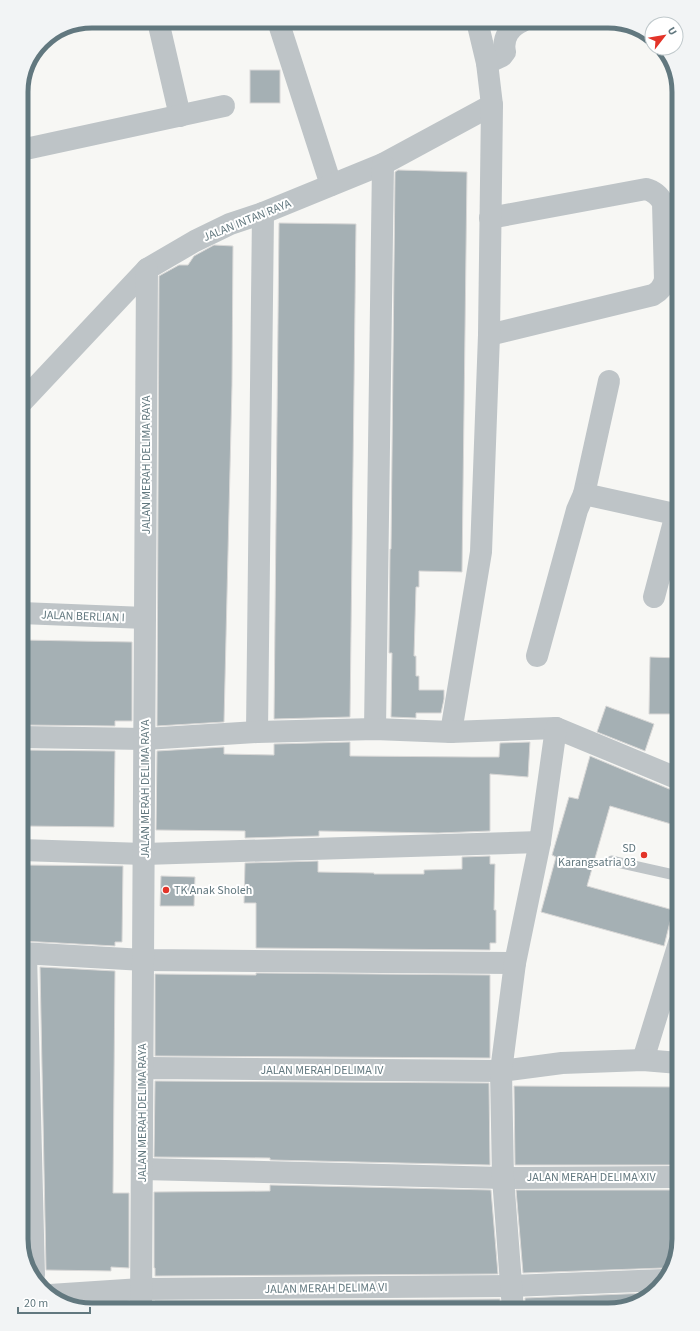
<svg xmlns="http://www.w3.org/2000/svg" width="700" height="1331" font-family="'Source Sans 3',sans-serif">
	<style>
		.building { fill: #a5b0b4; stroke: #d9d8d7 }
		.lines { fill: none; stroke-linecap: round; stroke-linejoin: round }
		.service { stroke: #bec4c7; stroke-width: 11 }
		.minor { stroke: #bec4c7; stroke-width: 22 }
		.poi-dot { fill: #e33429; stroke: #fff; stroke-width: 1.5 }
		.labels { text-anchor: middle; stroke-width: 4; stroke-linejoin: round; paint-order: stroke }
		.street-label { font-size: 12px; fill: #62787f; stroke: #fff }
		.poi-label { font-size: 12px; fill: #62787f; stroke: #fff; text-anchor: end }
		.rim { fill: none; stroke: #62787f; stroke-width: 5 }
	</style>
	<rect width="100%" height="100%" fill="#f7f7f4"/>
	<g class="building">
		<rect x="250" y="70" width="30" height="33"/>
		<polygon points="398,170 467,172 462,572 419,571 419,587 416,587 414,656 416,656 416,676 419,676 419,690 444,690 444,699 441,713 416,713 416,718 391,717 392,653 389,653 390,549 391,549 395,172"/>
		<polygon points="279,223 356,224 350,717 274,719"/>
		<polygon points="214,245 233,246 232,385 224,722 157,726 159,276 179,265 188,265 194,256"/>
		<polygon points="21,640 132,642 132,721 115,721 115,726 21,725"/>
		<polygon points="650,657 679,658 679,714 649,714"/>
		<polygon points="606,706 654,724 645,751 597,732"/>
		<polygon points="350,742 350,756 471,757 499,757 500,743 530,742 528,777 490,774 490,831 438,833 319,831 319,836 245,838 245,831 156,830 157,751 224,747 224,754 274,755 274,744"/>
		<polygon points="21,750 115,751 114,827 21,826"/>
		<polygon points="590,756 674,791 679,791 679,797 671,824 610,806 587,886 673,910 664,946 541,912 556,857 552,855 569,797 578,799"/>
		<polygon points="490,856 490,864 495,864 494,910 496,910 496,943 490,943 490,950 256,948 256,903 244,903 245,863 318,861 318,872 374,873 374,874 424,874 424,870 462,869 462,857"/>
		<polygon points="21,865 123,866 122,942 115,942 115,946 21,941"/>
		<polygon points="161,876 195,877 194,906 160,906"/>
		<polygon points="40,967 115,971 113,1193 129,1193 129,1268 111,1267 111,1271 46,1270"/>
		<polygon points="256,973 490,975 490,1058 155,1056 155,974 256,975"/>
		<polygon points="155,1081 489,1083 490,1165 270,1160 270,1158 154,1157"/>
		<polygon points="514,1086 679,1087 679,1165 515,1165"/>
		<polygon points="270,1185 491,1190 498,1274 155,1276 155,1268 154,1268 154,1192 270,1191"/>
		<polygon points="516,1190 679,1190 679,1239 670,1269 664,1268 523,1273"/>
		<polygon points="649,1293 635,1304 608,1310 525,1310 525,1298"/>
		<polygon points="500,1299 500,1310 155,1310 155,1301"/>
	</g>
	<g class="lines">
		<polyline class="service" points="612,861 679,876"/>
		<g class="minor">
			<polyline points="158,21 180,116"/>
			<polyline points="278,21 331,185"/>
			<path d="M487 63 502 56 505 52C502 38 510 26 523 21"/>
			<polyline points="21,150 224,106"/>
			<path d="M489 335 653 295C660 291 662 288 665 280L663 203C659 195 654 191 646 189L490 218"/>
			<polyline points="21,403 147,269 195,241 230,224 263,213 383,164 492,105"/>
			<polyline points="584,494 609,381"/>
			<polyline points="654,597 676,514"/>
			<polyline points="21,613 145,618"/>
			<polyline points="537,656 577,510 584,494 679,515"/>
			<polyline points="375,729 383,164"/>
			<polyline points="257,732 263,213"/>
			<polyline points="451,732 481,552 489,335 492,105 487,63 477,21"/>
			<polyline points="21,737 145,739 257,732 375,729 451,732 556,728 679,779"/>
			<polyline points="21,850 144,854 540,842"/>
			<polyline points="21,953 144,960 515,963"/>
			<polyline points="26,954 34,1275"/>
			<polyline points="643,1060 679,943"/>
			<polyline points="143,1069 151,1068 501,1071 562,1063 643,1060 679,1063"/>
			<polyline points="142,1169 503,1178 679,1177"/>
			<polyline points="50,1295 141,1289 511,1286 664,1280"/>
			<polyline points="141,1310 147,269"/>
			<polyline points="513,1310 503,1178 501,1071 515,963 540,842 556,728"/>
		</g>
	</g>
	<g class="poi-dot">
		<circle cx="644" cy="855" r="4"/>
		<circle cx="166" cy="890" r="4"/>
	</g>
	<g class="labels">
		<g class="street-label">
			<text transform="translate(247 220) rotate(-22)" y="4">JALAN INTAN RAYA</text>
			<text transform="translate(146 465) rotate(-90)" y="4">JALAN MERAH DELIMA RAYA</text>
			<text transform="translate(83 616) rotate(2)" y="4">JALAN BERLIAN I</text>
			<text transform="translate(145 789) rotate(-90)" y="4">JALAN MERAH DELIMA RAYA</text>
			<text x="322" y="1074">JALAN MERAH DELIMA IV</text>
			<text transform="translate(142 1113) rotate(-90)" y="4">JALAN MERAH DELIMA RAYA</text>
			<text x="591" y="1181">JALAN MERAH DELIMA XIV</text>
			<text transform="translate(326 1288) rotate(-1)" y="4">JALAN MERAH DELIMA VI</text>
		</g>
		<g class="poi-label">
			<text x="636" y="852">SD<tspan x="636" dy="14">Karangsatria 03</tspan></text>
			<text x="174" y="894" text-anchor="start">TK Anak Sholeh</text>
		</g>
	</g>
	<path d="M0 0H700V1331H0ZM92 28H608A64 64 0 0 1 672 92V1239A64 64 0 0 1 608 1303H92A64 64 0 0 1 28 1239V92A64 64 0 0 1 92 28Z" fill="#f2f4f5" fill-rule="evenodd"/>
	<path class="rim" d="M92 28H608A64 64 0 0 1 672 92V1239A64 64 0 0 1 608 1303H92A64 64 0 0 1 28 1239V92A64 64 0 0 1 92 28Z"/>
	<g transform="translate(664 36) rotate(59)"><circle r="19" fill="#ffffff" stroke="#c0c9cc"/>
	<path d="M0-3L7 15L0 10L-7 15Z" fill="#e33429"/>
	<text y="-6" font-size="11" font-weight="bold" text-anchor="middle" fill="#62787f">U</text>
	</g>
	<path d="M18 1307v6h72v-6" fill="none" stroke="#62787f" stroke-width="2"/>
	<text x="24" y="1307" font-size="12" fill="#62787f" stroke="#ffffff" stroke-width="3" paint-order="stroke">20 m</text>
</svg>
